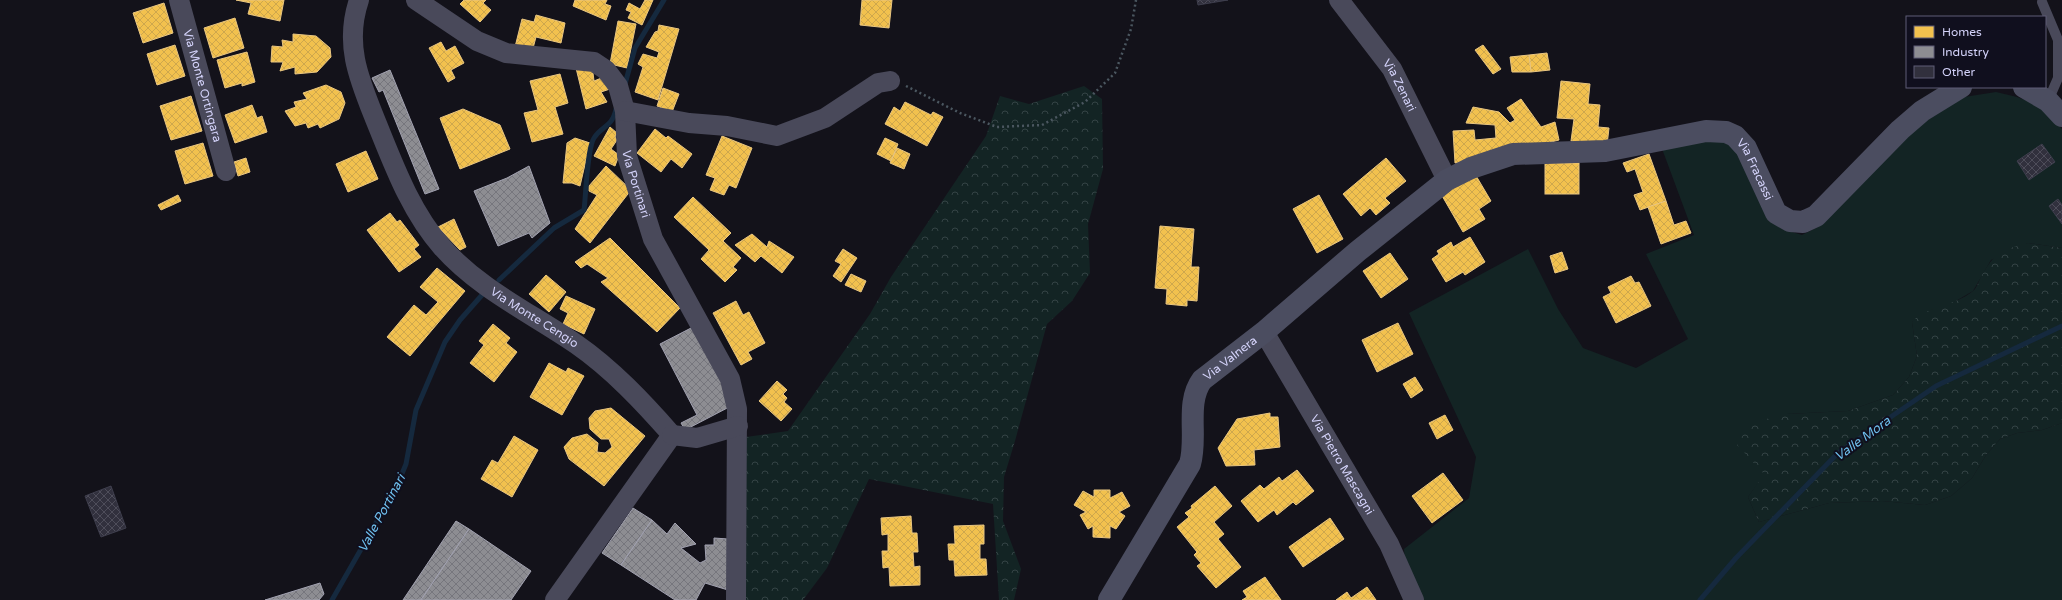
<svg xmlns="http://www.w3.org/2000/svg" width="2062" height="600" font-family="'Varela Round',sans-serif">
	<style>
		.green { fill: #132424 }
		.forest { fill: url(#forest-crowns) }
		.homes { fill: url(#homes-cross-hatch); stroke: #e9c681 }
		.industry { fill: url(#industry-cross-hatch); stroke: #a2a2b1 }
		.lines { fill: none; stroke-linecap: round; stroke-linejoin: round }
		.stream { stroke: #15293e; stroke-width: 5 }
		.building { fill: url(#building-cross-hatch); stroke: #3e3e4d }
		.path { stroke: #4b5760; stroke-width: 2.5; stroke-dasharray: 2 3; stroke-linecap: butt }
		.lane { stroke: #49495a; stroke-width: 10 }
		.street { stroke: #49495a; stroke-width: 20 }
		.secondary { stroke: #4b4d60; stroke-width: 22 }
		.labels { text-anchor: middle; stroke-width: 4; stroke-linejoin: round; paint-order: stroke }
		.street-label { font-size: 12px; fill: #d3d2f9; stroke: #100f1e }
		.water-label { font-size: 13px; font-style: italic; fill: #6ebeec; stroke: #100f1e }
	</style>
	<defs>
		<pattern id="forest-crowns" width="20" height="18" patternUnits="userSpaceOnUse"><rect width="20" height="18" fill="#132424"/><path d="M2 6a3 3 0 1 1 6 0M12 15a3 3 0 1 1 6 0" fill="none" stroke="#344345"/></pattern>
		<pattern id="homes-cross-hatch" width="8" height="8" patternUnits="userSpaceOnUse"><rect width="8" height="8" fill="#f2c14e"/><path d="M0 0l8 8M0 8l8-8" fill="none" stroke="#cea74d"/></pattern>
		<pattern id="industry-cross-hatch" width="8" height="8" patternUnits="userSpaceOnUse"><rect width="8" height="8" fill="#8d8d92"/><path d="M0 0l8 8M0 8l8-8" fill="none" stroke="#76767d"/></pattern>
		<pattern id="building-cross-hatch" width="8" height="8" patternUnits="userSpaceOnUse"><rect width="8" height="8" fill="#31303d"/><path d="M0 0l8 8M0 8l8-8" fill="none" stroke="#4e4d5a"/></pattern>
	</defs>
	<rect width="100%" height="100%" fill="#13121a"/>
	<polygon class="green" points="1996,92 2017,97 2039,105 2062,129 2062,248 2028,243 1991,260 1973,291 1949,305 1931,310 1912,322 1917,356 1909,377 1893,395 1848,411 1787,414 1765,474 1748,497 1759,522 1829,503 1882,501 1925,505 1951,496 1972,478 1986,455 2000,439 2017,433 2042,430 2062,423 2062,600 1408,600 1404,549 1469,498 1476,457 1409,313 1528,249 1558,309 1583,348 1636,368 1688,339 1646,254 1694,235 1661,146 1723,139 1736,150 1782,229 1802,235 1818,227 1904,135 1964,97"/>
	<g class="forest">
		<polygon points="1084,86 1102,99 1103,169 1088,224 1090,273 1072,301 1047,324 1015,441 1004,477 1003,521 1021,569 1014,600 999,600 993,504 869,479 827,568 803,600 743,600 746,437 788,431 870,314 891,277 986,136 1000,96 1029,104"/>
		<path d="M2028 243 2062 248V423L2042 430 2017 433 2000 439 1986 455 1972 478 1951 496 1925 505 1882 501 1829 503 1759 522 1748 497 1764 474 1737 445 1750 423 1787 414 1848 411 1893 395 1909 377 1917 356 1912 322C1927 305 1954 307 1973 291 1977 288 1979 280 1982 275 1996 251 2002 250 2028 243Z"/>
	</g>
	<g class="homes">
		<polygon points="236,0 284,0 280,21 248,14 251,3"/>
		<polygon points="464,0 486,0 483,3 491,10 480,22 460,4"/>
		<polygon points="575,0 607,0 605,4 611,6 606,20 573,6"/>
		<polygon points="645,0 653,0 642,25 628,18 631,12 626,10 629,3 640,9"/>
		<polygon points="862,0 892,0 889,28 860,25"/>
		<polygon points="164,3 173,33 143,43 133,13"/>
		<polygon points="536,15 565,23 561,43 536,37 532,52 515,47 522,19 534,22"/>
		<polygon points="235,18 244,48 213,58 204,28"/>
		<polygon points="618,21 636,24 627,68 610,64"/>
		<polygon points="659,25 679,29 658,100 635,92 643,67 638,64 643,54 657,58 659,52 646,47 655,32 658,31"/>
		<polygon points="293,34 316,36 330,48 331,57 317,72 295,74 295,67 280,71 283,62 271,62 272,46 283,47 282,40 293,42"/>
		<polygon points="441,42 446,51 455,46 464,63 451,70 455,78 448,82 429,48"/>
		<polygon points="175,45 185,76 157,85 147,54"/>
		<polygon points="1483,45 1501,69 1493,74 1475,50"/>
		<polygon points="247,52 255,82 242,86 242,83 225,88 217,60"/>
		<polygon points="1547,53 1550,70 1531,72 1529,55"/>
		<polygon points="1529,55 1531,72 1512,72 1510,57"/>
		<polygon points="592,65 594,81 604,77 610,89 601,92 607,102 586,109 576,68"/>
		<polygon points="560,74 568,103 555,107 563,134 532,142 524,113 538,110 530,81"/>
		<polygon points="1561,81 1590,84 1588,104 1600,105 1598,127 1609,128 1607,145 1571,141 1574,119 1557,118"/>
		<polygon points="326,85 341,92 345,103 339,119 320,128 318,124 308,128 306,123 295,126 285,111 296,107 294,102 307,99 303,93"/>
		<polygon points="663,88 679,94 672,112 657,106"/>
		<polygon points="191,96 202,131 171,140 160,106"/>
		<polygon points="1521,99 1541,127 1555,122 1559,140 1478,161 1455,163 1453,131 1474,130 1475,140 1496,138 1495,125 1466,123 1473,107 1499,112 1510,123 1515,120 1507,108"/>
		<polygon points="905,102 931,115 933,112 943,117 927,146 885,124 894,107 900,111"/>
		<polygon points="252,105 257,118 262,116 267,132 235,143 225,115"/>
		<polygon points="463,109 500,125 510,149 460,169 440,118"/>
		<polygon points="610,127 617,133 615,137 617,140 611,149 619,155 615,166 594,156"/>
		<polygon points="655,129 666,138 668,136 692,154 682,168 671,159 661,172 637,153"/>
		<polygon points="722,136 752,148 736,188 729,185 724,195 710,190 715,178 706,175"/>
		<polygon points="575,138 590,143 580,186 572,183 563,183 567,143"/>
		<polygon points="885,138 898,144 891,161 877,154"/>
		<polygon points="203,143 213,176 185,184 175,151"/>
		<polygon points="897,148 910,154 904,169 890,163"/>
		<polygon points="366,151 378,179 348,192 336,164"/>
		<polygon points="1649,154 1666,201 1640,210 1634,195 1643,192 1635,169 1627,172 1623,163"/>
		<polygon points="246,158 250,172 238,176 234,162"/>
		<polygon points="1386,158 1406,181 1385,198 1390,203 1376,215 1370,208 1361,216 1343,194"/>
		<rect x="1545" y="163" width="34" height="31"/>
		<polygon points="606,166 631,190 590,243 575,229 597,195 589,191 589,186"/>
		<polygon points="1475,174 1491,201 1479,209 1485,219 1463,232 1441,194"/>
		<polygon points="178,195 181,201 161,210 158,205"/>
		<polygon points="1319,195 1343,239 1317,253 1293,209"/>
		<polygon points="693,197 731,233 723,241 741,258 733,267 737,270 725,282 701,259 709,250 674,217"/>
		<polygon points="1666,201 1674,225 1686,221 1691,233 1661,244 1648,207"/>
		<polygon points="390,213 397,222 400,220 419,245 414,249 421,257 399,272 367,230"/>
		<polygon points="454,219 466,247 460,250 438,227"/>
		<polygon points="1160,226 1194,229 1191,267 1199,267 1197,301 1187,300 1187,306 1166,304 1167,289 1155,288"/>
		<polygon points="752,234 767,247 769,241 794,257 782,273 761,256 755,262 735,245"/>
		<polygon points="1470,237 1485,262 1465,275 1463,272 1446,282 1432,259 1439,254 1437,251 1451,242 1453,247"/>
		<polygon points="610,238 680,308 657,332 601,282 608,278 587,264 581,268 575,262"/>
		<polygon points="843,249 857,258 841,282 833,276 841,264 835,261"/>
		<polygon points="1562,252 1568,269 1555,273 1550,256"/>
		<polygon points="1390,253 1408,279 1381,298 1363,271"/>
		<polygon points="437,268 465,291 410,356 387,337 414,305 426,315 438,302 420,287"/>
		<polygon points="851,274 866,281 861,292 845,285"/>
		<polygon points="546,275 566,292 549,312 529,294"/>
		<polygon points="1631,276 1635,283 1639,282 1651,306 1616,323 1603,297 1611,293 1608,287"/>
		<polygon points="566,296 595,309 584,334 563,324 568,313 560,309"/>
		<polygon points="736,301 743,315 749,312 765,343 748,352 752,359 741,365 713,313"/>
		<polygon points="1398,323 1413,354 1377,372 1362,340"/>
		<polygon points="493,324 510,338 506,343 517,352 494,382 470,363 484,345 479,341"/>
		<polygon points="549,363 566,372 568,368 584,376 562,415 530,397"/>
		<polygon points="1415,377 1423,390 1411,398 1403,384"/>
		<polygon points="777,381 787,390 783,394 787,398 784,402 792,409 781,421 759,401"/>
		<polygon points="611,408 645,436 604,486 569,459 564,447 572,438 587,434 598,443 597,452 605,453 612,447 609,439 601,439 590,429 589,418 595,411"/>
		<polygon points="1270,413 1270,417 1278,417 1280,447 1254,450 1255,465 1226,466 1218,448 1237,419"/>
		<polygon points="1445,415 1453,430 1437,439 1429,423"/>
		<polygon points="514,436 538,450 512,497 481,479 492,460 498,463"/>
		<polygon points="1297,470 1314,491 1296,505 1293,502 1277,515 1274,510 1258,522 1241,501 1260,485 1264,489 1279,477 1282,481"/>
		<polygon points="1443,473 1463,500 1432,523 1412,496"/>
		<polygon points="1215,486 1232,506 1214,522 1224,534 1218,539 1241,567 1216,588 1197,566 1201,563 1194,555 1197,552 1177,527 1189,517 1185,513 1192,508 1191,506"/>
		<polygon points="1094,490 1110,490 1110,498 1122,492 1130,506 1119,512 1125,516 1116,529 1110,526 1110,538 1093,537 1093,526 1088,529 1080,515 1086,512 1074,505 1083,491 1094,497"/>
		<polygon points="911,516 912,533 917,533 918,552 913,552 914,567 920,566 920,585 890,586 889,567 883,568 882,551 888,551 888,534 882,535 881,518"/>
		<polygon points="1330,518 1344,539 1303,567 1289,547"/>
		<polygon points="984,525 984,544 980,544 980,559 986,559 987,575 955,576 954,560 949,560 948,544 955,544 954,526"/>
		<polygon points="1265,577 1281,600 1242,600 1247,597 1243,591"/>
		<polygon points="1367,587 1376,600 1336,600 1347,592 1351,598"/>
	</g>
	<g class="industry">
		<polygon points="390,70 439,189 425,194 383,90 379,92 372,78"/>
		<polygon points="529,166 550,223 532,238 529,233 498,246 474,191 507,178"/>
		<polygon points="693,327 733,405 685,430 681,423 697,415 660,344"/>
		<polygon points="633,508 652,520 621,565 602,553"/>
		<polygon points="652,520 667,534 675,523 696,544 681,548 700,563 706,560 705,545 714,545 714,538 728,539 728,590 705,583 696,600 675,600 621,565"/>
		<polygon points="456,521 469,529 421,600 403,600"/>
		<polygon points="469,529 531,571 511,600 421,600"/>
		<polygon points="320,583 324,594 319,600 265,600"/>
	</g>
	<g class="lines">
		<g class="stream">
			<polyline points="625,84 635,48 664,0"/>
			<path d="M499 280 554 228 584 210C586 195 587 149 594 138 602 125 612 128 616 109"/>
			<polyline points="332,600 396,488 406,464 416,410 445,342 460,320 482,295"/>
			<polyline points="1700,600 1736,558 1838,453 1936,386 2062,326"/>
		</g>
	</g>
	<g class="building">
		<polygon points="1197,0 1228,0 1198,5"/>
		<polygon points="2042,144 2055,162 2029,180 2017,161"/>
		<polygon points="2058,199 2062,205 2062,224 2049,206"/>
		<polygon points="111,486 126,528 101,537 85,496"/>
	</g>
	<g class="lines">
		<polyline class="path" points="906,86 960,113 997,127 1042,125 1085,102 1115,73 1131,29 1136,0"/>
		<polyline class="lane" points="2042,2 2058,40 2058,78 2048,101"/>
		<g class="street">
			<path id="s1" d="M179 0 226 171"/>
			<path id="s2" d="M359 0C344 44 359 79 375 119 393 163 410 211 442 247 479 289 531 313 576 344 612 369 643 402 672 435L555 600"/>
			<path id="s3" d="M416 0 477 41 506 53 594 62 606 70 618 86 625 111 627 156 653 239 730 379 737 409 736 600"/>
			<path id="s4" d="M1339 0 1392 69 1447 180"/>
			<polyline points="625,111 689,123 727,126 777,136 825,118 878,83 890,81"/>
			<path id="s5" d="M1264 332 1389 544 1414 600"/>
			<polyline points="672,435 697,438 738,426"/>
		</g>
		<g class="secondary">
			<polyline points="2024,87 2048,101 2062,116"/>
			<path id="s6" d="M1109 600 1190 464C1198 437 1185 403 1202 380L1264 332 1358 251 1447 180 1471 168 1513 154 1605 151 1706 131 1726 132 1735 136 1746 148 1776 213 1790 221 1803 222 1816 216 1900 130 1922 111 1961 87"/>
		</g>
	</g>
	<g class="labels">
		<g class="street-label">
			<text dy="4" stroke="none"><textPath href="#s1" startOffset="89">Via Monte Ortingara</textPath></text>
			<text dy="4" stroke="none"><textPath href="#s4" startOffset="105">Via Zenari</textPath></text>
			<text dy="4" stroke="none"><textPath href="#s6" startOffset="896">Via Fracassi</textPath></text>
			<text dy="4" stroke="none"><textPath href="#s3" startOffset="328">Via Portinari</textPath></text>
			<text dy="4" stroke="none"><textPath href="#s2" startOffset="385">Via Monte Cengio</textPath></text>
			<text dy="4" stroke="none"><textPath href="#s6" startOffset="280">Via Valnera</textPath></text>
			<text dy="4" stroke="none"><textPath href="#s5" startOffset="154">Via Pietro Mascagni</textPath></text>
		</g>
		<g class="water-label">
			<text transform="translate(1862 438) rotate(-36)" y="5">Valle Mora</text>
			<text transform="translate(381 513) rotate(-62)" y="5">Valle Portinari</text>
		</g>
	</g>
	<rect x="1906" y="16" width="140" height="72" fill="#100f1e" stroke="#5e5d76"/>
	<rect x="1914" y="26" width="20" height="12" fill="#f2c14e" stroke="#5e5d76"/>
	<text x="1942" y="36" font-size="12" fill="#d3d2f9">Homes</text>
	<rect x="1914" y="46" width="20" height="12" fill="#8d8d92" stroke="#5e5d76"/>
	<text x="1942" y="56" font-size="12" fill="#d3d2f9">Industry</text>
	<rect x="1914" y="66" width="20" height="12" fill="#31303d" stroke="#5e5d76"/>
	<text x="1942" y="76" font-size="12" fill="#d3d2f9">Other</text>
</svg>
